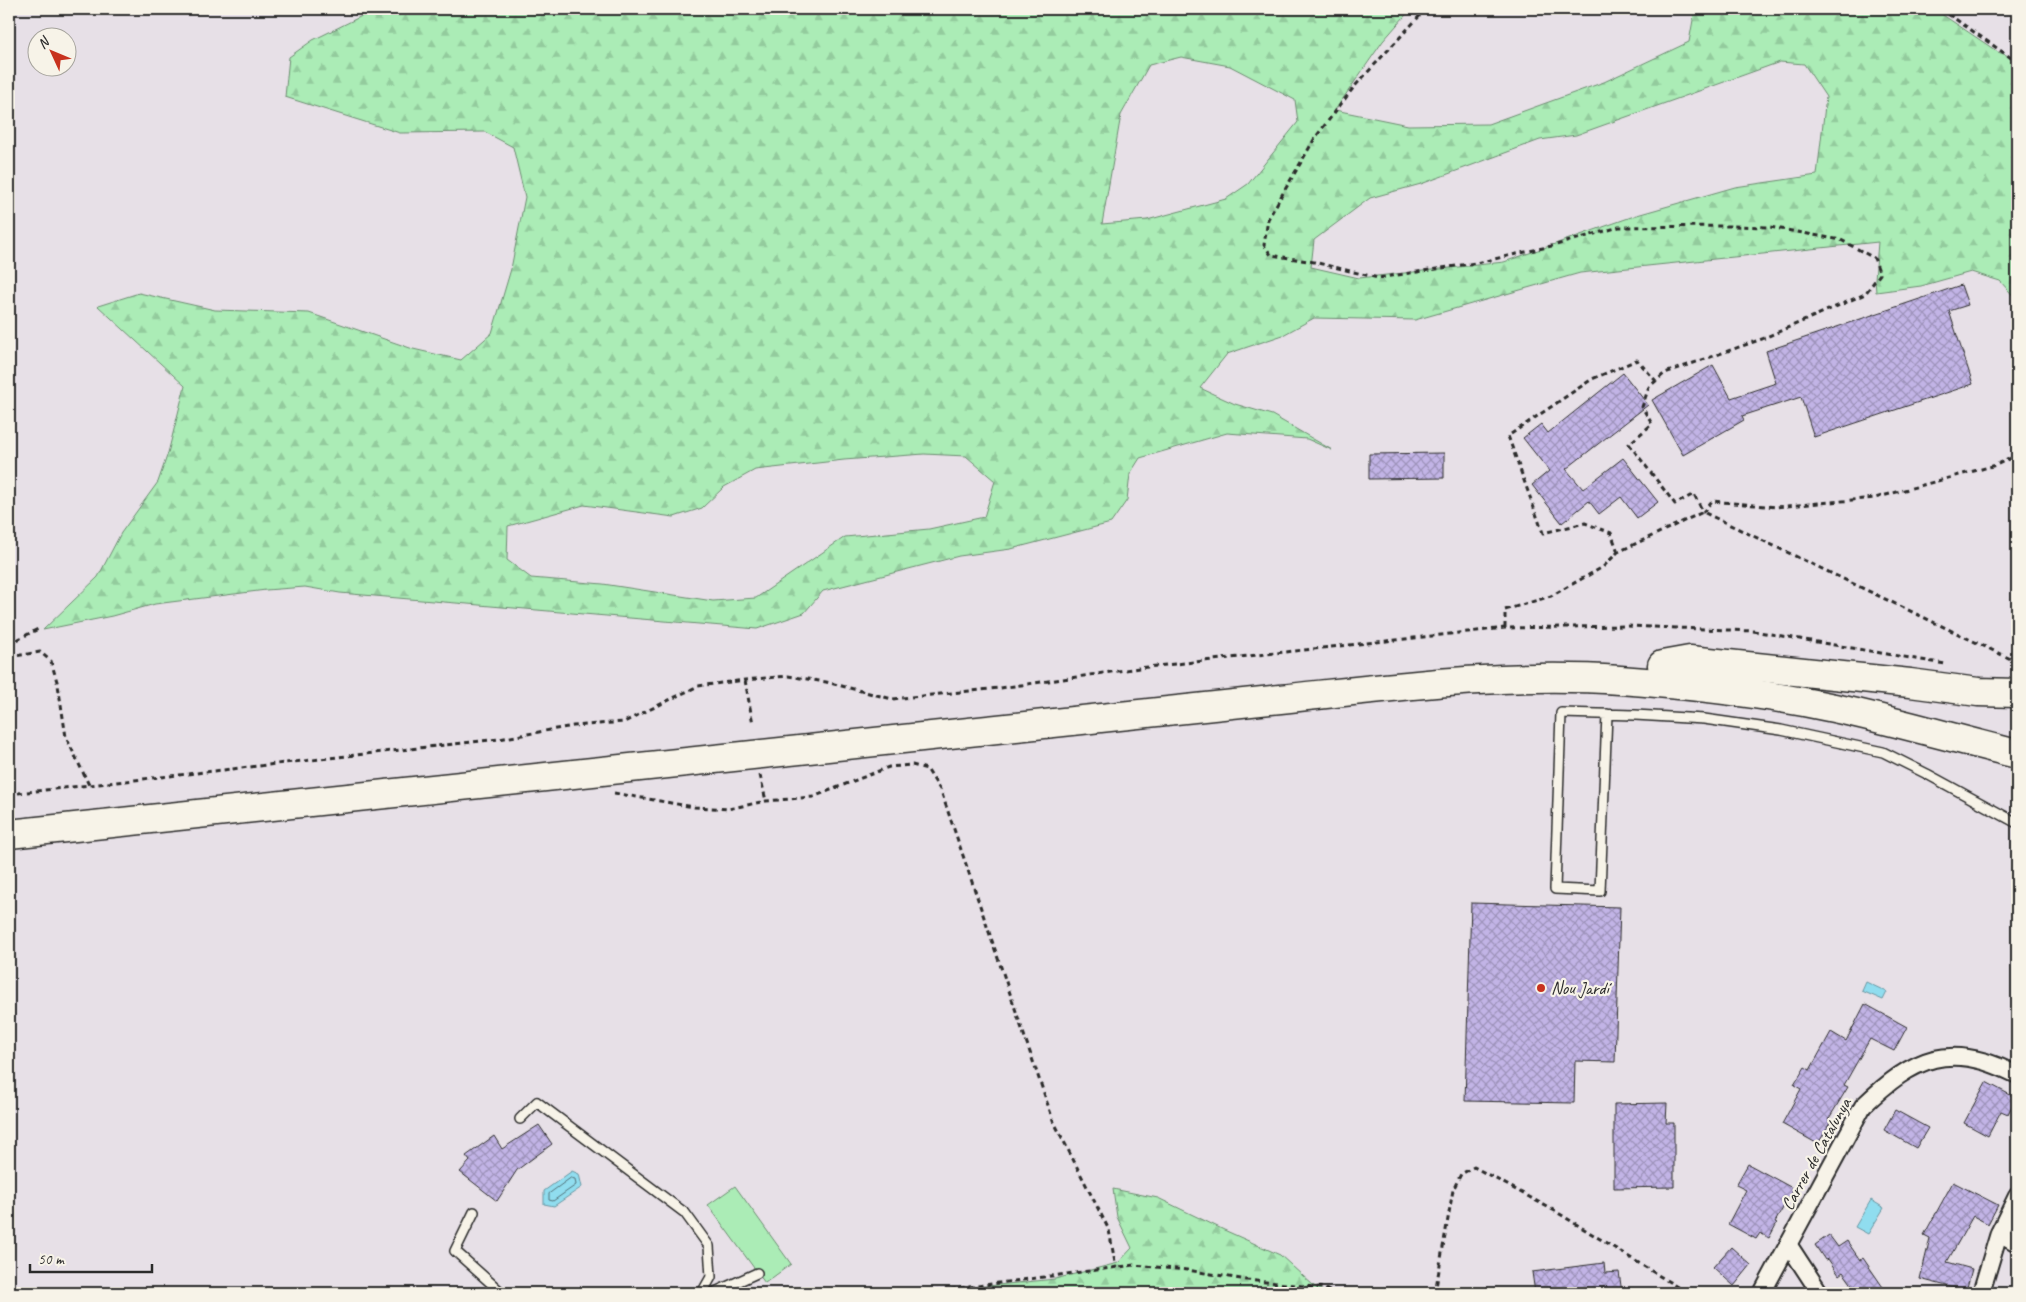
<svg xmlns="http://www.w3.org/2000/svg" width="2026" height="1302" font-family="Caveat,sans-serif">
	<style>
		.forest { fill: url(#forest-firs); stroke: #6b8c70; fill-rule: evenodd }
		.garden { fill: #abecb6; stroke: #6b8c70 }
		.water { fill: #90ddef; stroke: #6896a1 }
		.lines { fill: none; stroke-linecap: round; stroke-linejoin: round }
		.shore { stroke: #537279; stroke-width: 1 }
		.building { fill: url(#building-cross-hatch); stroke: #2b2b2b }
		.service-casing { stroke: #2b2b2b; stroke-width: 12 }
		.minor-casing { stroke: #2b2b2b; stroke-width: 20 }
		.trunk-casing { stroke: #2b2b2b; stroke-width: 31 }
		.path { stroke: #2b2b2b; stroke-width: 3; stroke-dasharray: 5 4; stroke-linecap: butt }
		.service { stroke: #f7f3e8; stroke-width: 9 }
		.minor { stroke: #f7f3e8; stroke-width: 16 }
		.trunk { stroke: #f7f3e8; stroke-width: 28 }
		.poi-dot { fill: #c8321e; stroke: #f7f3e8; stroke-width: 2 }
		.labels { text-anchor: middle; stroke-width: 4.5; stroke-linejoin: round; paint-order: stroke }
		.poi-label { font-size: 18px; fill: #2b2b2b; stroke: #f7f3e8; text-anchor: start }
		.street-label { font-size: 18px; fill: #2b2b2b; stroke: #f7f3e8 }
	</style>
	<defs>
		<pattern id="forest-firs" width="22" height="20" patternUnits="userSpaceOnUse" patternTransform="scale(1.25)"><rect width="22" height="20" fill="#abecb6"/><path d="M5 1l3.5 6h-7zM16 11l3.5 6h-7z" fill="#93cb9d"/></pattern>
		<pattern id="building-cross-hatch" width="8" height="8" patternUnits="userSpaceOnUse" patternTransform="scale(1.25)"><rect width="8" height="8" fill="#c2b4e6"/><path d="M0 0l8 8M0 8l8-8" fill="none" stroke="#9e93bb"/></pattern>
	</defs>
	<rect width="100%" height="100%" fill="#e7e0e7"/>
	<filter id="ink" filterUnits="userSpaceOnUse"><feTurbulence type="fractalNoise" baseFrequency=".02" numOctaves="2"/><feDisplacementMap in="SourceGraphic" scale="10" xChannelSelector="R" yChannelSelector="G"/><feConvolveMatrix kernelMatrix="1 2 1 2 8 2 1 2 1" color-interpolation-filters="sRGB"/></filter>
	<g filter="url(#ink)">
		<g class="forest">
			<path d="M376 9H1411L1383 41 1335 110 1408 125 1488 124 1604 82 1689 42 1695 9H1934L1998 52 2017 59V300L2000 281 1971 272 1921 286 1876 292 1875 279 1878 242 1580 273 1415 320 1314 318 1283 335 1227 354 1200 388 1235 404 1272 415 1332 450 1307 439 1227 433 1140 458 1130 474 1127 500 1111 523 1011 549 959 556 823 591 804 613 757 629 340 593 305 587 266 590 155 604 112 616 43 630 98 577 121 533 158 482 168 453 185 386 98 306 139 293 215 310 309 313 413 349 461 360 492 333 511 269 525 197 513 147 485 132 400 133 285 97 289 57 313 40ZM1181 57 1230 66 1295 100 1298 122 1248 184 1226 199 1147 220 1102 224 1121 115 1149 65ZM1780 62 1804 64 1826 97 1817 175 1735 187 1637 215 1504 262 1359 278 1311 267 1314 240 1370 198 1421 184 1540 140 1576 135ZM924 454 966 456 995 481 984 517 929 529 845 537 756 598 713 601 603 584 531 578 507 560 508 526 584 505 674 517 702 508 724 487 755 470 844 460Z"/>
			<polygon points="1113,1189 1158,1198 1224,1230 1280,1255 1314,1286 1326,1293 921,1293 1055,1279 1118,1263 1132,1248 1117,1217"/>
		</g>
		<polygon class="garden" points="735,1186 791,1264 765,1283 708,1205"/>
		<g class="water">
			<polygon points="1866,982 1887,992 1883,1000 1862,991"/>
			<polygon points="572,1171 579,1174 582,1187 554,1206 544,1204 544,1191"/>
			<polygon points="1871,1200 1884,1208 1868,1234 1855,1227"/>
		</g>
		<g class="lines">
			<polygon class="shore" points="571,1178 575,1179 576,1185 553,1201 549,1200 549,1194"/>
		</g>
		<g class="building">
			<polygon points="1961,285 1968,305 1949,311 1973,384 1814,437 1801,397 1742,416 1744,420 1683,455 1652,400 1713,365 1731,398 1776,383 1766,351"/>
			<polygon points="1623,373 1648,405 1566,469 1583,489 1623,458 1658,502 1637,518 1621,497 1599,514 1589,501 1562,523 1532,485 1549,471 1523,438 1541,424 1548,433"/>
			<polygon points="1444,453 1444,478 1369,479 1369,454"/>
			<polygon points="1471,903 1620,907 1615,1062 1575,1061 1574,1103 1465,1101"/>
			<polygon points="1865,1004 1907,1027 1894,1051 1870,1039 1844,1085 1848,1087 1828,1120 1831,1121 1818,1144 1782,1124 1801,1089 1794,1085 1805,1067 1810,1070 1831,1032 1846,1041"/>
			<polygon points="1986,1082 2016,1098 2008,1114 2001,1111 1988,1136 1964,1123"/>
			<polygon points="1667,1103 1666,1123 1674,1123 1674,1187 1614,1188 1614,1104"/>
			<polygon points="1895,1110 1928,1128 1916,1148 1884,1130"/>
			<polygon points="539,1125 552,1144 517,1170 497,1201 460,1172 470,1161 466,1156 494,1136 502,1149"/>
			<polygon points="1748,1164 1794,1189 1775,1222 1777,1223 1769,1238 1760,1233 1756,1239 1728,1224 1746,1190 1736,1185"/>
			<polygon points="1953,1182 1998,1205 1988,1224 1973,1216 1947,1262 1972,1269 1966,1291 1920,1279 1930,1238 1924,1235"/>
			<polygon points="1829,1235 1838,1247 1847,1241 1860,1260 1863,1258 1887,1293 1858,1293 1843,1272 1839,1275 1828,1259 1825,1260 1815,1245"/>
			<polygon points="1731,1247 1751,1265 1734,1286 1713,1267"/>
			<polygon points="1604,1263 1605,1273 1619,1272 1622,1293 1535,1293 1532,1272"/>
		</g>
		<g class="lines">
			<defs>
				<g id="service">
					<polyline points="1607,714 1600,891 1555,889 1561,713 1635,715 1704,719 1781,730 1883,752 1927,774 2017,823"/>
					<polyline points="520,1119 537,1102 685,1213 709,1246 711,1277 702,1293"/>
					<polyline points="474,1212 455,1251 502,1293"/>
					<polyline points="713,1293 757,1273"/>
				</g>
				<g id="minor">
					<polyline points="1999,1233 2017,1243"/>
					<polyline points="1788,1244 1820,1293"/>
					<path d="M1762 1293 1863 1106C1914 1057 1950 1040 2017 1075"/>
					<polyline points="1981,1293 1999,1233 2017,1196"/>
				</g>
				<g id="trunk">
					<polyline points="1662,665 1690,660 1910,683 1978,692 2017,693"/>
					<path d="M9 834 1280 699C1393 687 1506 672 1620 680 1691 685 1763 693 1834 708 1895 721 1956 739 2017 754"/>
				</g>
			</defs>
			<use href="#service" class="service-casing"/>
			<use href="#minor" class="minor-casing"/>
			<use href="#trunk" class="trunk-casing"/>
			<g class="path">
				<polyline points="1426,9 1354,87 1315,138 1268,219 1264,245 1271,255 1314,262 1378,278 1481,262 1556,245 1619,227 1730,226 1770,227 1841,240 1874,258 1880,274 1865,294 1762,339 1665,373 1649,387 1642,407 1652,424 1629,444 1675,504 1694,494 1703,512 1712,501 1776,507 1875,498 1996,465 2017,455"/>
				<polyline points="1941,9 2017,62"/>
				<polyline points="1618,552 1611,533 1585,523 1543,533 1508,436 1592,379 1637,360 1656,381"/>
				<polyline points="1505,628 1505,610 1551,596 1603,567 1618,552 1703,512 2017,662"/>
				<polyline points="9,644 40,628"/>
				<polyline points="9,657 40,652 51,661 58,685 66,737 89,785"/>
				<polyline points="745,680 753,724"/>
				<polyline points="760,775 766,801"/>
				<polyline points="614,793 694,807 728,809 766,801 813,797 889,767 912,765 927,769 941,791 1053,1120 1109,1230 1116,1268"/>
				<polyline points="9,794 499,739 573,726 624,722 698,686 745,680 788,676 826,682 892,699 1000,688 1139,668 1505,628 1627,626 1753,631 1945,664"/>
				<polyline points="924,1293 1134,1265 1187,1270 1247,1280 1324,1288 1333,1293"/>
				<polyline points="1435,1293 1453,1190 1461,1174 1474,1167 1555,1211 1687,1293"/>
			</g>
			<use href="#service" class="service"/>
			<use href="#minor" class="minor"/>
			<use href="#trunk" class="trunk"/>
		</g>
	</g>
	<circle class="poi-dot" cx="1541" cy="988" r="5"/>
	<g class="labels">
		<g class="poi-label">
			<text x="1551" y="994">Nou Jardí</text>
		</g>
		<g class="street-label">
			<text transform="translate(1816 1154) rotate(-61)" y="6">Carrer de Catalunya</text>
		</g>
	</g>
	<rect width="2026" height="1302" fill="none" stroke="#f7f3e8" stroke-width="30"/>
	<rect x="15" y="15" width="1996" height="1272" fill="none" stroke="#2b2b2b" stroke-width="2" filter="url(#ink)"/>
	<g transform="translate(52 52) rotate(314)"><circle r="24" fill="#f7f3e8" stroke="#a5a39c"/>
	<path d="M0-4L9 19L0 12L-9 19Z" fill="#c8321e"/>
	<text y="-8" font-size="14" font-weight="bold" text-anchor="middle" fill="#2b2b2b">N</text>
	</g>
	<path d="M30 1264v8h122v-8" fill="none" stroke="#2b2b2b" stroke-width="2.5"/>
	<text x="38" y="1264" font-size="15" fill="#2b2b2b" stroke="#f7f3e8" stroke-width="4" paint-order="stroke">50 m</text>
</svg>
